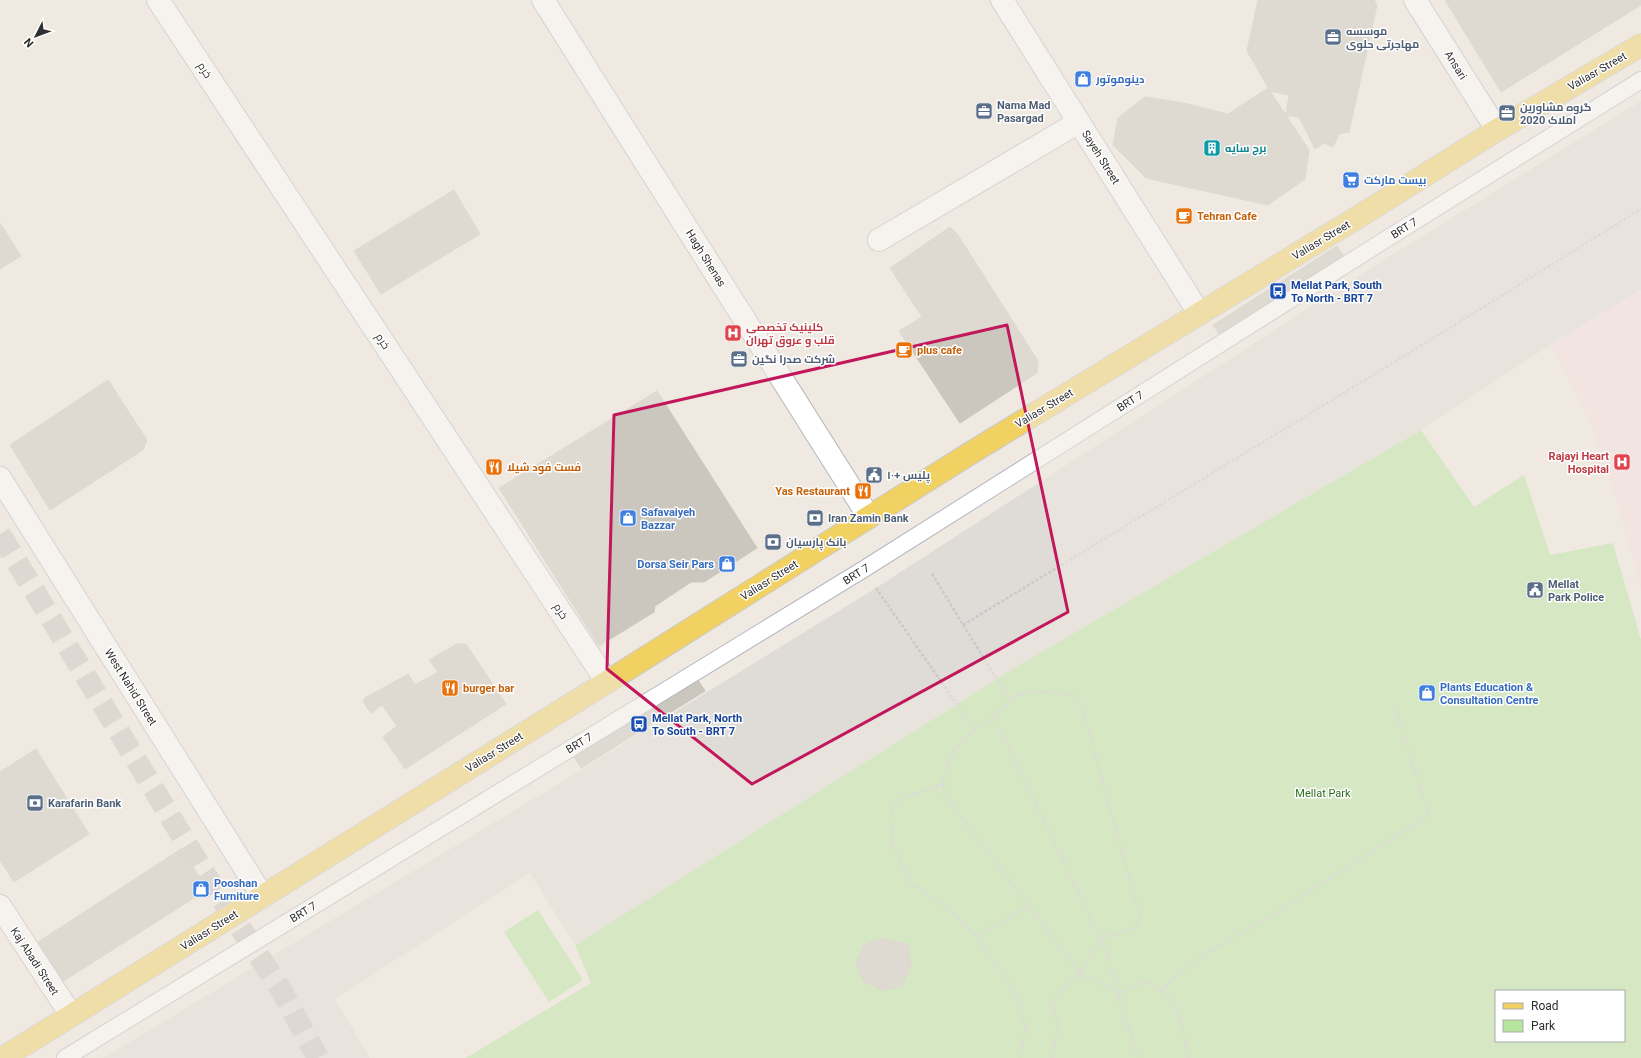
<svg xmlns="http://www.w3.org/2000/svg" width="1641" height="1058" font-family="Roboto,Cairo,sans-serif">
	<style>
		.medical { fill: #f5dfe0 }
		.green { fill: #b6e59e; fill-rule: evenodd }
		.plaza { fill: #dfdcd8 }
		.building { fill: #cbc7bf; stroke: #cbc5ba }
		.lines { fill: none; stroke-linecap: round; stroke-linejoin: round }
		.trunk-tunnel { stroke: #c8c4bd; stroke-width: 22; stroke-dasharray: 22 11; stroke-linecap: butt }
		.service-casing { stroke: #b4b7c1; stroke-width: 18 }
		.minor-casing { stroke: #b4b7c1; stroke-width: 24 }
		.secondary-casing { stroke: #b4b7c1; stroke-width: 24 }
		.primary-casing { stroke: #c9c9c9; stroke-width: 24 }
		.path { stroke: #c9c9c9; stroke-width: 2.5; stroke-dasharray: 3 2; stroke-linecap: butt }
		.service { stroke: #fff; stroke-width: 16 }
		.minor { stroke: #fff; stroke-width: 22 }
		.secondary { stroke: #fff; stroke-width: 22 }
		.primary { stroke: #f2d163; stroke-width: 22 }
		.marked { fill: none; stroke: #c2185b; stroke-width: 3; stroke-linejoin: round }
		.labels { text-anchor: middle; stroke-width: 3; stroke-linejoin: round; paint-order: stroke }
		.service-label { font-size: 11px; font-weight: bold; fill: #4e5e75; stroke: #fff; text-anchor: start }
		.street-label { font-size: 11px; fill: #2e2e2e; stroke: #fff }
		.shop-label { font-size: 11px; font-weight: bold; fill: #366cbe; stroke: #fff; text-anchor: start }
		.culture-label { font-size: 11px; font-weight: bold; fill: #0d838f; stroke: #fff; text-anchor: start }
		.food-label { font-size: 11px; font-weight: bold; fill: #c56008; stroke: #fff; text-anchor: start }
		.transit-label { font-size: 11px; font-weight: bold; fill: #164399; stroke: #fff; text-anchor: start }
		.health-label { font-size: 11px; font-weight: bold; fill: #be3a42; stroke: #fff; text-anchor: start }
		.park-label { font-size: 11px; fill: #2c6e1b; stroke: #fff }
	</style>
	<rect width="100%" height="100%" fill="#efe9e1"/>
	<polygon class="medical" points="1641,289 1641,589 1620,511 1586,412 1550,345"/>
	<g class="green">
		<path d="M1421 430 1474 507 1524 475 1550 555 1613 543 1641 640V1058H466L591 983 575 945 1014 668ZM1496 991H1624V1041H1496Z"/>
		<polygon points="538,910 583,980 549,1002 504,932"/>
	</g>
	<polygon class="plaza" points="1641,101 1641,289 1550,345 1421,430 1014,668 575,945 530,873 335,999 370,1058 103,1058 568,778 876,588 1355,278"/>
	<g class="building">
		<polygon points="1258,0 1374,0 1377,5 1349,132 1339,134 1333,147 1324,143 1315,149 1299,117 1286,116 1289,95 1270,91 1247,51"/>
		<polygon points="1445,0 1641,0 1641,5 1501,92"/>
		<polygon points="1268,88 1309,150 1305,179 1268,205 1146,178 1113,145 1118,118 1145,97 1184,103 1228,114"/>
		<polygon points="454,190 480,234 381,294 354,251"/>
		<polygon points="0,223 21,256 0,269"/>
		<polygon points="950,227 958,235 1038,361 1037,373 960,423 899,331 922,317 890,268"/>
		<polygon points="1337,246 1344,257 1220,335 1213,325"/>
		<polygon points="108,380 147,440 143,450 50,510 10,445"/>
		<polygon points="657,391 757,548 704,582 691,582 655,606 654,612 599,646 499,488"/>
		<polygon points="457,644 466,644 506,704 405,769 383,737 397,726 382,705 371,713 363,702 365,698 408,674 415,685 438,672 429,660"/>
		<polygon points="698,680 705,691 581,768 574,757"/>
		<polygon points="36,749 89,834 14,882 0,860 0,772"/>
		<polygon points="181,849 208,889 62,982 38,942"/>
		<polygon points="880,938 908,944 911,965 902,986 883,991 863,981 856,961 864,945"/>
	</g>
	<g class="lines">
		<polyline class="trunk-tunnel" points="0,534 203,871 280,988 318,1058"/>
		<defs>
			<polyline id="service" points="65,1058 864,569 1380,243 1641,80"/>
			<g id="minor">
				<polyline points="158,0 607,682"/>
				<polyline points="543,0 869,517"/>
				<polyline points="1002,0 1199,313"/>
				<polyline points="1415,0 1497,130"/>
				<polyline points="879,240 1079,122"/>
				<polyline points="0,906 71,1015"/>
			</g>
			<polyline id="secondary" points="0,478 263,897"/>
			<polyline id="primary" points="3,1058 607,682 969,454 1363,214 1497,130 1641,45"/>
		</defs>
		<use href="#service" class="service-casing"/>
		<use href="#minor" class="minor-casing"/>
		<use href="#secondary" class="secondary-casing"/>
		<use href="#primary" class="primary-casing"/>
		<g class="path">
			<polyline points="932,574 1010,701"/>
			<polyline points="876,588 974,729"/>
			<polyline points="963,625 1437,336 1641,209"/>
			<polyline points="994,716 1015,696 1036,691 1074,695 1081,703 1140,916 1135,928 1118,934 1100,938 1080,973 1061,991 1052,1005 1058,1025 1052,1058"/>
			<polyline points="944,784 905,797 894,804 890,820 893,845 910,882 946,907 976,936 1014,989 1026,1027 1020,1058"/>
			<polyline points="976,936 1029,906"/>
			<polyline points="1162,990 1195,960 1268,918 1429,815 1394,704"/>
			<path d="M1119 994 1080 973 943 793C944 785 943 775 946 768 953 744 974 729 994 716L1104 946 1119 994 1121 1010 1131 1035 1138 1058"/>
			<path d="M1119 994 1146 981C1151 984 1157 986 1162 990 1181 1005 1184 1036 1188 1058"/>
		</g>
		<use href="#service" class="service"/>
		<use href="#minor" class="minor"/>
		<use href="#secondary" class="secondary"/>
		<use href="#primary" class="primary"/>
	</g>
	<path d="M0 0H1641V1058H0ZM1007 325 1068 612 752 784 607 669 614 415Z" fill="#efe9e1" fill-opacity=".55" fill-rule="evenodd"/>
	<path class="marked" d="M1007 325 1068 612 752 784 607 669 614 415Z"/>
	<defs>
		<symbol id="office-square" viewBox="-11 -11 22 22"><rect x="-9" y="-9" width="18" height="18" rx="4" fill="#5c6f8a" stroke="#fff"/><path d="M-6-3h4V-5.5h4V-3h4V5H-6ZM-1-4.5V-3h2v-1.5ZM-6 0V1H6V0Z" fill="#fff"/></symbol>
		<symbol id="shop-square" viewBox="-11 -11 22 22"><rect x="-9" y="-9" width="18" height="18" rx="4" fill="#3f7fe0" stroke="#fff"/><path d="M-5-2.5h2.3a2.7 3.5 0 0 1 5.4 0H5L5.5 6h-11ZM-1.5-2.5h3a1.5 2.3 0 0 0-3 0Z" fill="#fff"/></symbol>
		<symbol id="building-square" viewBox="-11 -11 22 22"><rect x="-9" y="-9" width="18" height="18" rx="4" fill="#0f9aa8" stroke="#fff"/><path d="M-4-6H4V6H1V3H-1V6H-4ZM-2.5-4.3h1.7v1.8h-1.7ZM.8-4.3h1.7v1.8H.8ZM-2.5-1h1.7V.8h-1.7ZM.8-1h1.7V.8H.8Z" fill="#fff"/></symbol>
		<symbol id="supermarket-square" viewBox="-11 -11 22 22"><rect x="-9" y="-9" width="18" height="18" rx="4" fill="#3f7fe0" stroke="#fff"/><path d="M-6-5.5h2.5l.6 2H6L4.5 2H-2.5L-4.4-4H-6ZM-1.5 3.2a1.3 1.3 0 1 0 .1 0ZM3 3.2a1.3 1.3 0 1 0 .1 0Z" fill="#fff"/></symbol>
		<symbol id="cafe-square" viewBox="-11 -11 22 22"><rect x="-9" y="-9" width="18" height="18" rx="4" fill="#e8710a" stroke="#fff"/><path d="M-5.5-4.5H6V0H3Q3 3.5 0 3.5H-2.5Q-5.5 3.5-5.5 0ZM3-3.2v2h1.7v-2ZM-6 4.5H4V6H-6Z" fill="#fff"/></symbol>
		<symbol id="bus-square" viewBox="-11 -11 22 22"><rect x="-9" y="-9" width="18" height="18" rx="4" fill="#1a4fb4" stroke="#fff"/><path d="M-5-6H5V4H4V6H2V4H-2V6H-4V4H-5ZM-3.5-4V0h7V-4ZM-3.5 1.2v1.5H-2V1.2ZM2 1.2v1.5H3.5V1.2Z" fill="#fff"/></symbol>
		<symbol id="hospital-square" viewBox="-11 -11 22 22"><rect x="-9" y="-9" width="18" height="18" rx="4" fill="#e0444e" stroke="#fff"/><path d="M-5-5h3v3.5h4V-5h3V5h-3V1.5h-4V5h-3Z" fill="#fff"/></symbol>
		<symbol id="restaurant-square" viewBox="-11 -11 22 22"><rect x="-9" y="-9" width="18" height="18" rx="4" fill="#e8710a" stroke="#fff"/><path d="M-5-6h1v4h1v-4h1v4h1v-4h1v5L-1.5 .5V6h-2V.5L-5-1ZM5-6V6H3V1.5H1.5Q1.5-4 5-6Z" fill="#fff"/></symbol>
		<symbol id="civic-square" viewBox="-11 -11 22 22"><rect x="-9" y="-9" width="18" height="18" rx="4" fill="#5c6f8a" stroke="#fff"/><path d="M-.6-6.5H3V-4.5H.6V-3L4-1V1h2V6H-6V1h2V-1L-.6-3ZM-1.2 2.5V6h2.4V2.5Z" fill="#fff"/></symbol>
		<symbol id="bank-square" viewBox="-11 -11 22 22"><rect x="-9" y="-9" width="18" height="18" rx="4" fill="#5c6f8a" stroke="#fff"/><path d="M-6-4H6V4H-6ZM0-2.3a2.3 2.3 0 1 0 0 4.6a2.3 2.3 0 1 0 0-4.6Z" fill="#fff"/></symbol>
	</defs>
	<g fill-rule="evenodd">
		<use href="#office-square" x="1323" y="27" width="20" height="20"/>
		<use href="#shop-square" x="1073" y="69" width="20" height="20"/>
		<use href="#office-square" x="974" y="101" width="20" height="20"/>
		<use href="#office-square" x="1497" y="103" width="20" height="20"/>
		<use href="#building-square" x="1202" y="138" width="20" height="20"/>
		<use href="#supermarket-square" x="1341" y="170" width="20" height="20"/>
		<use href="#cafe-square" x="1174" y="206" width="20" height="20"/>
		<use href="#bus-square" x="1268" y="281" width="20" height="20"/>
		<use href="#hospital-square" x="723" y="323" width="20" height="20"/>
		<use href="#cafe-square" x="894" y="340" width="20" height="20"/>
		<use href="#office-square" x="729" y="349" width="20" height="20"/>
		<use href="#hospital-square" x="1612" y="452" width="20" height="20"/>
		<use href="#restaurant-square" x="484" y="457" width="20" height="20"/>
		<use href="#civic-square" x="864" y="465" width="20" height="20"/>
		<use href="#restaurant-square" x="853" y="481" width="20" height="20"/>
		<use href="#shop-square" x="618" y="508" width="20" height="20"/>
		<use href="#bank-square" x="805" y="508" width="20" height="20"/>
		<use href="#bank-square" x="763" y="532" width="20" height="20"/>
		<use href="#shop-square" x="717" y="554" width="20" height="20"/>
		<use href="#civic-square" x="1525" y="580" width="20" height="20"/>
		<use href="#restaurant-square" x="440" y="678" width="20" height="20"/>
		<use href="#shop-square" x="1417" y="683" width="20" height="20"/>
		<use href="#bus-square" x="629" y="714" width="20" height="20"/>
		<use href="#bank-square" x="25" y="793" width="20" height="20"/>
		<use href="#shop-square" x="191" y="879" width="20" height="20"/>
	</g>
	<g class="labels">
		<g class="service-label">
			<text x="1346" y="35">موسسه<tspan x="1346" dy="13">مهاجرتی حلوی</tspan></text>
			<text x="997" y="109">Nama Mad<tspan x="997" dy="13">Pasargad</tspan></text>
			<text x="1520" y="111">گروه مشاورین<tspan x="1520" dy="13">املاک 2020</tspan></text>
			<text x="752" y="363">شرکت صدرا نگین</text>
			<text x="887" y="479">پلیس +۱۰</text>
			<text x="828" y="522">Iran Zamin Bank</text>
			<text x="786" y="546">بانک پارسیان</text>
			<text x="1548" y="588">Mellat<tspan x="1548" dy="13">Park Police</tspan></text>
			<text x="48" y="807">Karafarin Bank</text>
		</g>
		<g class="street-label">
			<text transform="translate(1456 65) rotate(58)" y="4">Ansari</text>
			<text transform="translate(205 70) rotate(57)" y="4">خرم</text>
			<text transform="translate(1597 71) rotate(-30)" y="4">Valiasr Street</text>
			<text transform="translate(1101 157) rotate(58)" y="4">Sayeh Street</text>
			<text transform="translate(1404 228) rotate(-32)" y="4">BRT 7</text>
			<text transform="translate(1321 240) rotate(-31)" y="4">Valiasr Street</text>
			<text transform="translate(706 258) rotate(58)" y="4">Hagh Shenas</text>
			<text transform="translate(383 341) rotate(57)" y="4">خرم</text>
			<text transform="translate(1130 401) rotate(-32)" y="4">BRT 7</text>
			<text transform="translate(1044 408) rotate(-31)" y="4">Valiasr Street</text>
			<text transform="translate(856 574) rotate(-32)" y="4">BRT 7</text>
			<text transform="translate(769 580) rotate(-32)" y="4">Valiasr Street</text>
			<text transform="translate(561 611) rotate(57)" y="4">خرم</text>
			<text transform="translate(131 687) rotate(58)" y="4">West Nahid Street</text>
			<text transform="translate(579 743) rotate(-31)" y="4">BRT 7</text>
			<text transform="translate(494 752) rotate(-32)" y="4">Valiasr Street</text>
			<text transform="translate(303 912) rotate(-31)" y="4">BRT 7</text>
			<text transform="translate(209 930) rotate(-32)" y="4">Valiasr Street</text>
			<text transform="translate(35 961) rotate(57)" y="4">Kaj Abadi Street</text>
		</g>
		<g class="shop-label">
			<text x="1096" y="83">دینوموتور</text>
			<text x="1364" y="184">بیست مارکت</text>
			<text x="641" y="516">Safavaiyeh<tspan x="641" dy="13">Bazzar</tspan></text>
			<text x="714" y="568" text-anchor="end">Dorsa Seir Pars</text>
			<text x="1440" y="691">Plants Education &amp;<tspan x="1440" dy="13">Consultation Centre</tspan></text>
			<text x="214" y="887">Pooshan<tspan x="214" dy="13">Furniture</tspan></text>
		</g>
		<g class="culture-label">
			<text x="1225" y="152">برج سایه</text>
		</g>
		<g class="food-label">
			<text x="1197" y="220">Tehran Cafe</text>
			<text x="917" y="354">plus cafe</text>
			<text x="507" y="471">فست فود شیلا</text>
			<text x="850" y="495" text-anchor="end">Yas Restaurant</text>
			<text x="463" y="692">burger bar</text>
		</g>
		<g class="transit-label">
			<text x="1291" y="289">Mellat Park, South<tspan x="1291" dy="13">To North - BRT 7</tspan></text>
			<text x="652" y="722">Mellat Park, North<tspan x="652" dy="13">To South - BRT 7</tspan></text>
		</g>
		<g class="health-label">
			<text x="746" y="331">کلینیک تخصصی<tspan x="746" dy="13">قلب و عروق تهران</tspan></text>
			<text x="1609" y="460" text-anchor="end">Rajayi Heart<tspan x="1609" dy="13">Hospital</tspan></text>
		</g>
		<g class="park-label">
			<text x="1323" y="797">Mellat Park</text>
		</g>
	</g>
	<rect x="1495" y="990" width="130" height="52" fill="#ffffff" stroke="#ababab"/>
	<rect x="1503" y="1003" width="20" height="6" fill="#f2d163" stroke="#ababab"/>
	<text x="1531" y="1010" font-size="12" fill="#2e2e2e">Road</text>
	<rect x="1503" y="1020" width="20" height="12" fill="#b6e59e" stroke="#ababab"/>
	<text x="1531" y="1030" font-size="12" fill="#2e2e2e">Park</text>
	<g transform="translate(36 36) rotate(228)" stroke="#ffffff" stroke-width="3" paint-order="stroke">
	<path d="M0-3L7 15L0 10L-7 15Z" fill="#2e2e2e"/>
	<text y="-6" font-size="11" font-weight="bold" text-anchor="middle" fill="#2e2e2e">N</text>
	</g>
</svg>
